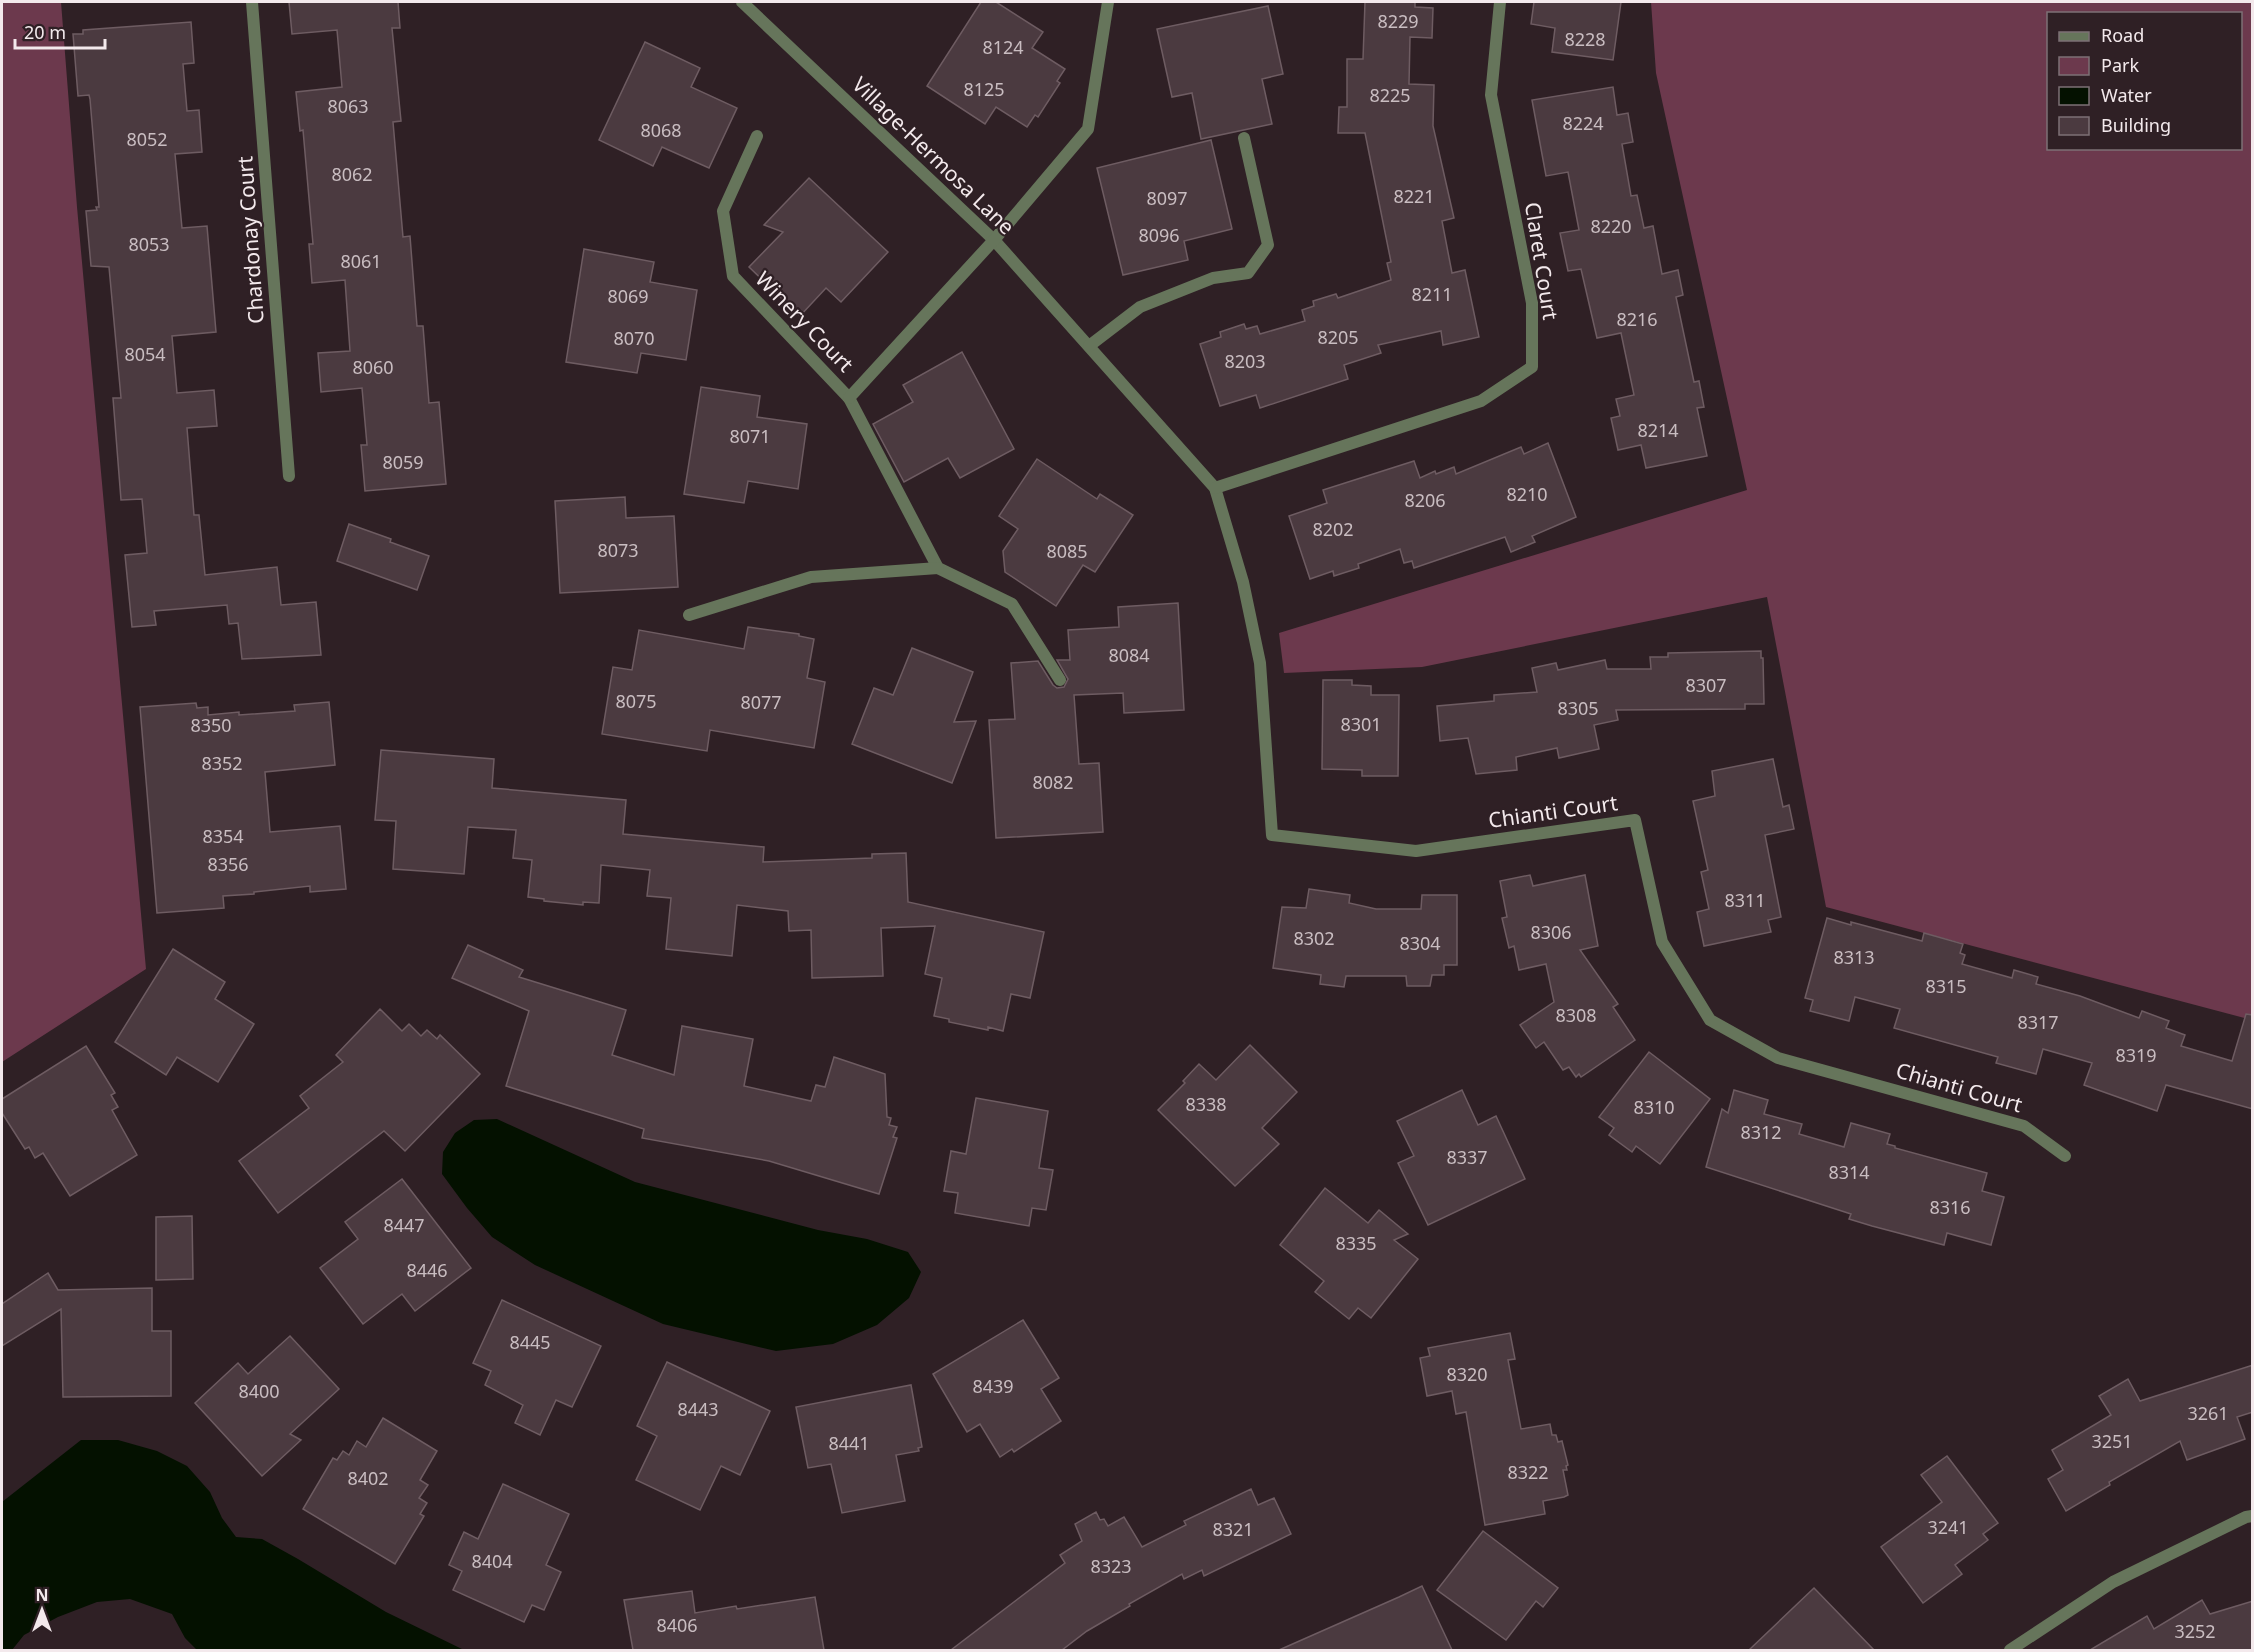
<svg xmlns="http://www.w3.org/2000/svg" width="2254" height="1652" font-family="'Noto Sans',sans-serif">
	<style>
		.green { fill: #6c394d; fill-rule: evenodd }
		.water { fill: #041100 }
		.building { fill: #4b3a40; stroke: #6e5c62; stroke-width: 1.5 }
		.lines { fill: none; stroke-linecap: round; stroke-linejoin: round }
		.street { stroke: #66755b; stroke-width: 12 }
		.labels { text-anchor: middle; stroke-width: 4.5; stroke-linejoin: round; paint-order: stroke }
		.number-label { font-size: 18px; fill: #c9bdc1 }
		.street-label { font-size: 21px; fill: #f3e9ec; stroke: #2f2025 }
	</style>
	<rect width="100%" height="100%" fill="#2f2025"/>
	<g class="green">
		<polygon points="2,2 61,2 77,207 146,969 2,1062"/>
		<path d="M1651 2H2252V1020L1826 907 1767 597 1422 667 1284 673 1279 633 1747 490 1656 73ZM2048 14H2240V148H2048Z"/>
	</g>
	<g class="water">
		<polygon points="497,1119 635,1182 818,1230 867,1239 908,1252 921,1272 909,1298 877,1325 833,1344 776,1351 663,1324 535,1265 492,1237 467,1208 442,1174 443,1152 455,1133 474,1120"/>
		<polygon points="81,1440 118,1440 157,1451 187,1466 210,1492 222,1518 236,1537 262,1539 298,1559 386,1612 464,1650 197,1650 185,1638 172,1614 130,1599 97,1602 58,1617 24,1635 12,1650 2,1650 2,1502"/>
	</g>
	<g class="building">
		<polygon points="289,2 398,2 400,28 392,28 401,121 393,122 403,237 410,236 417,326 423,326 429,403 439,402 446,484 365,491 361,445 367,445 362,388 321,392 318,353 350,351 345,280 312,283 309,244 313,244 303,130 300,131 296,92 342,87 337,30 292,34"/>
		<polygon points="981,2 996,2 1043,32 1032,48 1065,69 1057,81 1060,83 1038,117 1035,115 1027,127 996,107 985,124 927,86"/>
		<polygon points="1365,2 1415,2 1415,7 1433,8 1432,38 1410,37 1409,84 1434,85 1433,126 1454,218 1442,221 1452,273 1465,270 1479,337 1443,345 1441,331 1378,345 1381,353 1344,365 1348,379 1260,408 1256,395 1220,406 1200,344 1221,337 1220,332 1244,324 1246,329 1257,326 1260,334 1305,321 1302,310 1314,306 1313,301 1336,294 1338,298 1391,280 1387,263 1391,262 1365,133 1338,133 1339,107 1347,107 1347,59 1363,59"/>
		<polygon points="1534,2 1621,2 1613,60 1552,52 1555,28 1531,24"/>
		<polygon points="1268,6 1283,74 1262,79 1272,124 1201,139 1192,93 1172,97 1157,29"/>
		<polygon points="191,22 194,63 183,64 187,111 199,110 202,152 175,154 182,228 207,226 216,332 172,336 177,393 214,390 217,426 187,428 194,515 199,515 205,575 277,567 281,605 316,602 321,655 242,659 238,623 229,624 227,605 154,611 156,625 132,627 125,555 147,553 142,499 121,500 113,398 121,398 109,267 91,266 86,211 97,210 96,207 99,207 90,99 89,95 78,96 73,34 83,34 83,30"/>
		<polygon points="645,42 700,68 691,87 737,108 709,168 662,147 653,166 599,140"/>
		<polygon points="1613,87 1617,115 1628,113 1633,142 1622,144 1631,196 1637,195 1644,228 1653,226 1662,274 1678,270 1683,295 1676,297 1694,382 1699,381 1704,407 1697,408 1707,456 1646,468 1641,445 1618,450 1611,418 1620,416 1616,399 1634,395 1621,333 1597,338 1581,269 1568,271 1560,233 1579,230 1568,172 1546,176 1532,100"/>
		<polygon points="1211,140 1232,229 1184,241 1188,260 1123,275 1097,168"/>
		<polygon points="809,178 888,252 841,302 826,288 800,316 749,267 783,232 764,225"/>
		<polygon points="584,249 654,262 650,282 697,290 686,360 641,353 637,373 566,362"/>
		<polygon points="962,352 1014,449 960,478 948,458 904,482 873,424 913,402 903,385"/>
		<polygon points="701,387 760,396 757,417 807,424 798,489 748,481 744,503 684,494"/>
		<polygon points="1548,443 1576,517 1532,536 1535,542 1511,552 1505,537 1414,568 1412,561 1404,563 1400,549 1358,564 1359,568 1334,576 1333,571 1310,579 1289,516 1327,503 1323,490 1414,461 1420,478 1435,471 1436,474 1454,467 1456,474 1521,447 1524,454"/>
		<polygon points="1037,459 1097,499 1100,494 1133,515 1095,572 1083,565 1056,606 1005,572 1003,551 1018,529 999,516"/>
		<polygon points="625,497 626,518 674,516 678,587 560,593 555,501"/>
		<polygon points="349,524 391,539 390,542 429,556 417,590 337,561"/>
		<polygon points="1178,603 1184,710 1124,713 1123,693 1074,695 1079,764 1099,763 1103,832 996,838 989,720 1015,719 1011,663 1038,661 1053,685 1057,688 1064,687 1068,679 1057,660 1070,660 1068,630 1119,627 1118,607"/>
		<polygon points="748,627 799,634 799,636 814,639 807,678 825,682 814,748 710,730 707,751 602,734 613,667 632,670 639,630 744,649"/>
		<polygon points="912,648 973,672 954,722 976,721 952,783 852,744 874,688 893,695"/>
		<polygon points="1761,651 1761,658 1763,658 1764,704 1745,704 1745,709 1616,710 1618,720 1594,725 1599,749 1559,758 1557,748 1516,757 1517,770 1476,774 1468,738 1440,741 1437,706 1494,701 1494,695 1537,692 1532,668 1556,663 1558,670 1605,660 1607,669 1651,669 1650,657 1668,657 1668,653"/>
		<polygon points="1323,680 1352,680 1352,685 1371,686 1371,695 1399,695 1398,776 1362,776 1362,770 1322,769"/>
		<polygon points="329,702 335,765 265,772 270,832 340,826 346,889 310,892 310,886 254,892 254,894 223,896 224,908 157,913 140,707 196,703 197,708 208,707 208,715 239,712 239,715 295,711 294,705"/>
		<polygon points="381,750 494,759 492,788 626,800 623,834 764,847 763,862 872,858 872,854 906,853 908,902 1044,932 1030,998 1011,994 1003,1031 988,1027 988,1030 949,1022 949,1019 934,1016 942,978 925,974 935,926 881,928 883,976 812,978 811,930 789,931 788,911 737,905 732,956 666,949 671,898 647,896 650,870 601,865 599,903 583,902 583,905 544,901 544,899 528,897 532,860 513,858 516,830 468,827 464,874 393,869 396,821 375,820"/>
		<polygon points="1773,759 1783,807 1789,805 1794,829 1765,835 1781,917 1768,920 1771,932 1704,946 1697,912 1709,909 1701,872 1708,870 1693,801 1715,796 1712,771"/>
		<polygon points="1530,875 1533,886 1585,875 1598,946 1580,950 1618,1004 1613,1007 1635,1040 1581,1077 1579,1074 1576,1077 1569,1067 1563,1070 1544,1042 1536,1048 1520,1025 1554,1002 1546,964 1519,970 1514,946 1509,948 1502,918 1507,917 1500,881"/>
		<polygon points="1309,889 1350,895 1349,903 1376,909 1421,909 1422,895 1457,895 1457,965 1444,965 1444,975 1432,975 1430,986 1407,986 1406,976 1346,976 1344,987 1320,984 1321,975 1273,968 1282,907 1306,908"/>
		<polygon points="1827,918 1851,925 1851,922 1922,941 1924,933 1963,944 1960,953 1965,955 1962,964 2012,978 2014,970 2038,977 2036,984 2080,996 2139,1018 2142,1011 2169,1021 2166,1028 2185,1035 2181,1046 2232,1061 2246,1014 2253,1015 2253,1109 2166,1085 2157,1111 2084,1085 2092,1063 2043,1049 2036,1074 1996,1063 1998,1057 1894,1028 1900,1009 1855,997 1849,1021 1810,1011 1813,1000 1805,998"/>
		<polygon points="468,945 523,970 519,977 626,1010 612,1055 674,1075 682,1026 753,1039 744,1086 811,1101 816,1085 825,1087 834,1057 885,1074 887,1117 891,1118 889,1125 897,1127 893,1137 897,1138 879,1194 769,1161 642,1138 644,1129 506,1086 529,1011 452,978"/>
		<polygon points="173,949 225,982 215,999 254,1024 218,1082 177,1057 166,1075 115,1042"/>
		<polygon points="380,1009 402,1031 409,1024 421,1036 427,1030 437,1039 440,1035 480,1074 405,1151 384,1131 278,1213 239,1161 309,1108 300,1096 343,1062 336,1055"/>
		<polygon points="1250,1045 1297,1092 1262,1128 1279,1144 1235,1186 1158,1110 1185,1083 1183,1081 1199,1064 1216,1080"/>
		<polygon points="86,1046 115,1093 111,1095 118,1107 112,1110 137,1155 70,1196 43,1153 35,1158 29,1147 25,1149 2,1113 2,1099"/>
		<polygon points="1649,1052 1710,1099 1660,1164 1636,1146 1632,1152 1609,1135 1614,1128 1599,1117"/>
		<polygon points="1462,1090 1478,1125 1496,1116 1525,1179 1428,1225 1398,1163 1414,1156 1397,1121"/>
		<polygon points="1734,1090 1768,1100 1764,1114 1802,1124 1799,1134 1844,1147 1851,1123 1890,1134 1887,1144 1895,1146 1895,1148 1987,1173 1982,1191 2004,1197 1991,1245 1947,1233 1944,1245 1872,1226 1849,1219 1851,1214 1706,1167 1722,1109 1728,1113"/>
		<polygon points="976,1098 1048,1111 1039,1168 1053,1170 1046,1210 1032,1208 1029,1226 955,1213 958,1193 944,1191 951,1151 966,1154"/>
		<polygon points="402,1179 471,1268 415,1311 402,1294 363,1324 320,1268 358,1239 345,1222"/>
		<polygon points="1325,1188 1368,1223 1379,1210 1408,1234 1394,1240 1418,1259 1371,1318 1358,1308 1349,1319 1315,1292 1324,1281 1280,1245"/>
		<polygon points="192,1216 193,1279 156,1280 156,1217"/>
		<polygon points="48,1273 58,1290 152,1288 152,1331 171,1331 171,1396 63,1397 61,1309 2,1346 2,1304"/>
		<polygon points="502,1300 601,1346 572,1407 556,1400 540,1435 515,1423 523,1405 485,1385 491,1371 473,1363"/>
		<polygon points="1023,1320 1059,1378 1041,1389 1061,1421 1014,1452 1012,1449 1000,1457 980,1424 967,1432 933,1374"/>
		<polygon points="1510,1333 1515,1359 1508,1360 1521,1429 1550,1424 1552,1435 1556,1435 1558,1442 1562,1441 1568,1465 1566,1466 1567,1470 1563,1470 1568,1495 1564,1497 1543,1501 1545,1514 1485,1525 1466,1412 1456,1414 1452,1391 1427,1396 1420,1358 1430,1356 1428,1348"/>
		<polygon points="290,1336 339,1389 290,1434 301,1440 262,1476 195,1403 238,1363 248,1374"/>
		<polygon points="667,1362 770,1411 740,1475 721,1466 700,1510 636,1480 657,1436 637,1426"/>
		<polygon points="2253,1365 2253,1412 2237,1417 2245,1439 2187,1460 2180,1441 2109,1482 2110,1485 2066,1511 2048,1479 2063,1470 2052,1450 2111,1415 2099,1396 2128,1379 2140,1401"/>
		<polygon points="911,1385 922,1447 918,1448 919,1451 896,1455 905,1501 842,1513 831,1464 808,1468 796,1407"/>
		<polygon points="383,1418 437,1451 420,1480 428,1485 419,1498 427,1503 420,1514 424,1516 395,1564 303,1509 333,1458 337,1460 343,1451 349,1455 357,1441 366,1447"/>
		<polygon points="1947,1456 1998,1523 1983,1534 1988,1540 1955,1565 1962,1574 1923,1603 1881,1547 1942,1502 1921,1475"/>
		<polygon points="503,1484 569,1514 546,1565 561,1572 544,1610 532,1605 524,1622 453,1590 462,1571 449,1565 464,1532 478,1539"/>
		<polygon points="1251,1489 1258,1505 1274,1498 1291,1534 1204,1576 1202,1570 1184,1579 1182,1574 1129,1604 1130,1606 1087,1631 1062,1650 951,1650 1065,1563 1060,1555 1082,1541 1075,1524 1096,1512 1100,1520 1104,1519 1108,1526 1124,1517 1142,1547 1186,1525 1184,1521"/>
		<polygon points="1483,1531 1558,1588 1543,1607 1536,1601 1506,1640 1437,1590"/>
		<polygon points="1422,1586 1452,1650 1279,1650 1399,1597"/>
		<polygon points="1814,1588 1874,1650 1749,1650"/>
		<polygon points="692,1591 695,1613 736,1606 737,1609 815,1597 824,1650 633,1650 624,1600"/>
		<polygon points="2202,1600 2210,1614 2253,1601 2253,1650 2090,1650 2147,1616 2154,1629"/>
	</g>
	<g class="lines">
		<g class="street">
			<polyline points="252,2 289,476"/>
			<polyline points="742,2 994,240 1215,488 1243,582 1260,663 1272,835 1416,851 1635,820 1662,942 1710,1020 1778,1058 2024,1126 2065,1156"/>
			<polyline points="757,136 723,211 733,276 849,398 938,568 1012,604 1060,680"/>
			<polyline points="1089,346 1140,307 1213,278 1248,273 1268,245 1244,138"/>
			<polyline points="849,398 994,240 1088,129 1108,2"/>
			<polyline points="1215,488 1481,401 1532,367 1532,303 1491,95 1500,2"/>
			<polyline points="689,615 811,577 938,568"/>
			<polyline points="2010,1650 2113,1582 2246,1517 2252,1516"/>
		</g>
	</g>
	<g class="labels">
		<g class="number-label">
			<text x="1398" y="28">8229</text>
			<text x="1585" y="46">8228</text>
			<text x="1003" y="54">8124</text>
			<text x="984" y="96">8125</text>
			<text x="1390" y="102">8225</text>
			<text x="348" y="113">8063</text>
			<text x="1583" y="130">8224</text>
			<text x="661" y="137">8068</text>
			<text x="147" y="146">8052</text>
			<text x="352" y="181">8062</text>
			<text x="1414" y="203">8221</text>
			<text x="1167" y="205">8097</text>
			<text x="1611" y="233">8220</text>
			<text x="1159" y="242">8096</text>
			<text x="149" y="251">8053</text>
			<text x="361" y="268">8061</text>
			<text x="1432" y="301">8211</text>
			<text x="628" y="303">8069</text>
			<text x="1637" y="326">8216</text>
			<text x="1338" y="344">8205</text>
			<text x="634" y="345">8070</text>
			<text x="145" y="361">8054</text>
			<text x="1245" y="368">8203</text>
			<text x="373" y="374">8060</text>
			<text x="1658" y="437">8214</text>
			<text x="750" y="443">8071</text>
			<text x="403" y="469">8059</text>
			<text x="1527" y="501">8210</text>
			<text x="1425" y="507">8206</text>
			<text x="1333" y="536">8202</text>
			<text x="618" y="557">8073</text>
			<text x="1067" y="558">8085</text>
			<text x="1129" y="662">8084</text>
			<text x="1706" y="692">8307</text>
			<text x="636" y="708">8075</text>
			<text x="761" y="709">8077</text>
			<text x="1578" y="715">8305</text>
			<text x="1361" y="731">8301</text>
			<text x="211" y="732">8350</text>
			<text x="222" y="770">8352</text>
			<text x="1053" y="789">8082</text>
			<text x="223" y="843">8354</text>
			<text x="228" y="871">8356</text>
			<text x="1745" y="907">8311</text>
			<text x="1551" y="939">8306</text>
			<text x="1314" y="945">8302</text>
			<text x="1420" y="950">8304</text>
			<text x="1854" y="964">8313</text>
			<text x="1946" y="993">8315</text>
			<text x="1576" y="1022">8308</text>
			<text x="2038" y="1029">8317</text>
			<text x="2136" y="1062">8319</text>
			<text x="1206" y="1111">8338</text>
			<text x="1654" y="1114">8310</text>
			<text x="1761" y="1139">8312</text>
			<text x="1467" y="1164">8337</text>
			<text x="1849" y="1179">8314</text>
			<text x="1950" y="1214">8316</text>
			<text x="404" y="1232">8447</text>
			<text x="1356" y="1250">8335</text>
			<text x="427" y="1277">8446</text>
			<text x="530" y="1349">8445</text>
			<text x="1467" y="1381">8320</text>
			<text x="993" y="1393">8439</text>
			<text x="259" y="1398">8400</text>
			<text x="698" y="1416">8443</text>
			<text x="2208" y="1420">3261</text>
			<text x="2112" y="1448">3251</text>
			<text x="849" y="1450">8441</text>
			<text x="1528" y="1479">8322</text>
			<text x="368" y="1485">8402</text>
			<text x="1948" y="1534">3241</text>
			<text x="1233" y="1536">8321</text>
			<text x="492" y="1568">8404</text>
			<text x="1111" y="1573">8323</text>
			<text x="677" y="1632">8406</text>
			<text x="2195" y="1638">3252</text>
		</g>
		<g class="street-label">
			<text transform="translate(933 156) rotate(44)" y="7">Village-Hermosa Lane</text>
			<text transform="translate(251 240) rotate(-94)" y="7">Chardonay Court</text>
			<text transform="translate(1541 261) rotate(81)" y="7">Claret Court</text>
			<text transform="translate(804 322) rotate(46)" y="7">Winery Court</text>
			<text transform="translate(1553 812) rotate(-8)" y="7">Chianti Court</text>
			<text transform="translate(1959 1088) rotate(16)" y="7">Chianti Court</text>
		</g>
	</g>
	<rect width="2254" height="1652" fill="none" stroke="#f3e9ec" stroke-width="6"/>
	<rect x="2047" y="12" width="195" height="138" fill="#2f2025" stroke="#7d7075" stroke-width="1.5"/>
	<rect x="2059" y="32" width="30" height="9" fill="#66755b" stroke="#7d7075" stroke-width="1.5"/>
	<text x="2101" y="42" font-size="18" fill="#f3e9ec">Road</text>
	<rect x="2059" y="57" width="30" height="18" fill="#6c394d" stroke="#7d7075" stroke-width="1.5"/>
	<text x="2101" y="72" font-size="18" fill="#f3e9ec">Park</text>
	<rect x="2059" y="87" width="30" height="18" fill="#041100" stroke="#7d7075" stroke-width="1.5"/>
	<text x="2101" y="102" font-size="18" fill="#f3e9ec">Water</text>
	<rect x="2059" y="117" width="30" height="18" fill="#4b3a40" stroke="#7d7075" stroke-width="1.5"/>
	<text x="2101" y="132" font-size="18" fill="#f3e9ec">Building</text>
	<g transform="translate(42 1610)" stroke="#2f2025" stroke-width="4.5" paint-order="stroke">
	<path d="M0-4.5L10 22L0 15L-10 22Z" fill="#f3e9ec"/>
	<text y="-9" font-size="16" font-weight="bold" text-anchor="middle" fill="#f3e9ec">N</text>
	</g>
	<path d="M15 39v9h90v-9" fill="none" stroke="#f3e9ec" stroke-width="3"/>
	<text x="24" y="39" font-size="18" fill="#f3e9ec" stroke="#2f2025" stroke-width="4.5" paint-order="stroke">20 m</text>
</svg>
